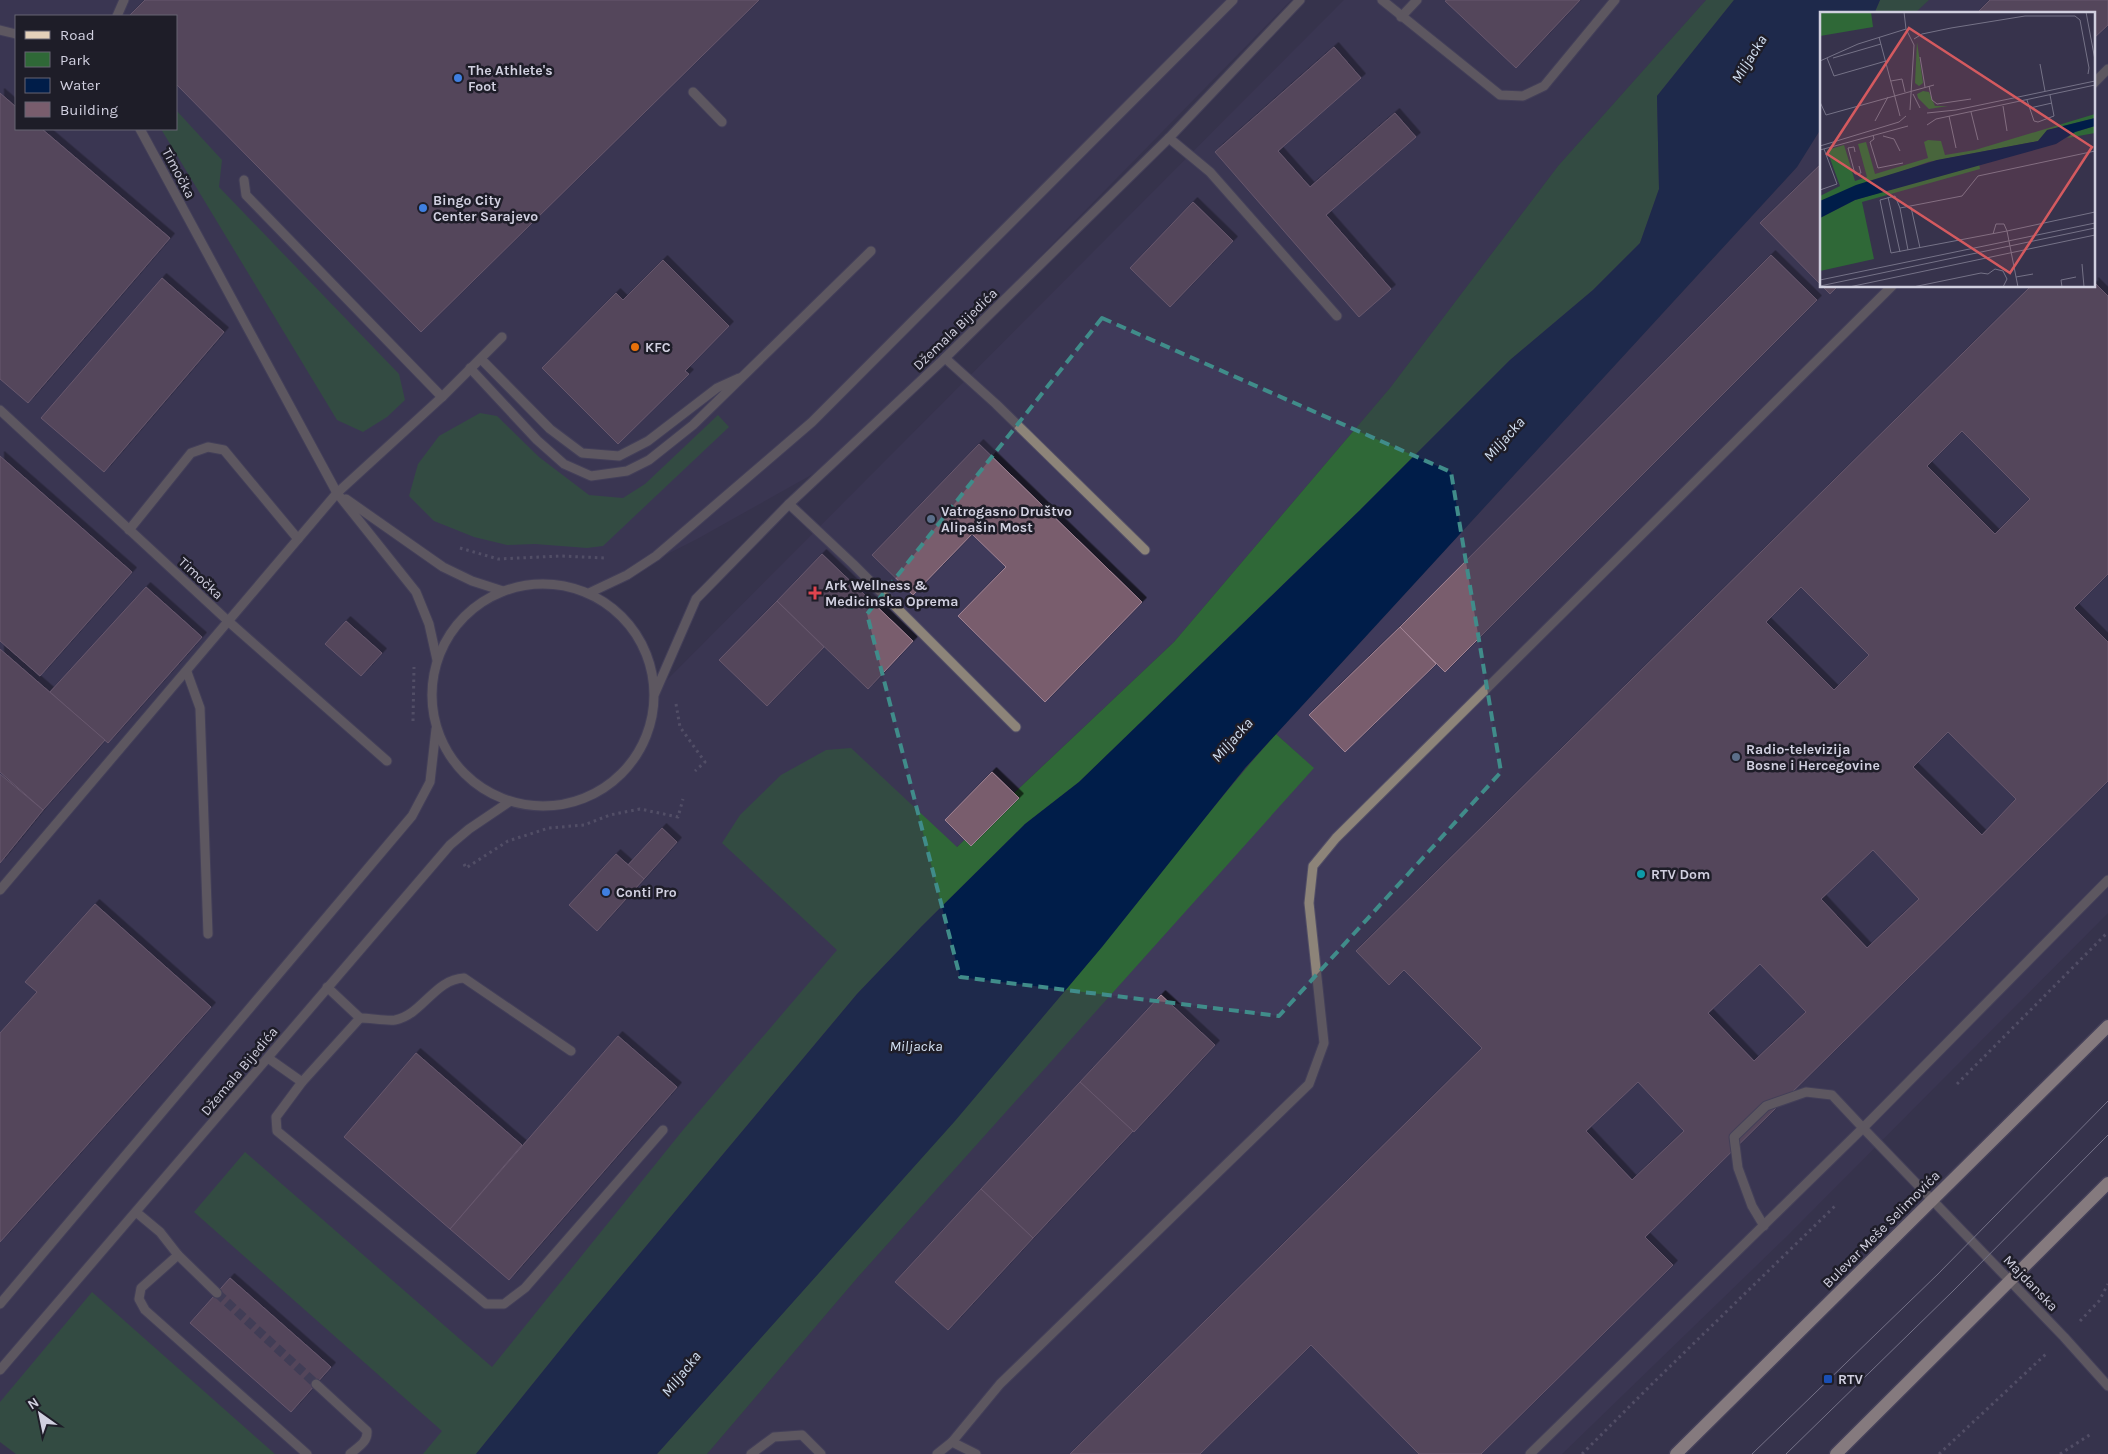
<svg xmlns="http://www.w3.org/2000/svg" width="2108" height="1454" font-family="Karla,sans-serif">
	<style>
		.built { fill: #3f3a5a; fill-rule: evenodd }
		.green { fill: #2f6837 }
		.water { fill: #001d49 }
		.building { fill: #795d6d; stroke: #a28495; fill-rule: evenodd; filter: url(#shadow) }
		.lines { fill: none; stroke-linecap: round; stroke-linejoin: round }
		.minor-tunnel { stroke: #4e4b62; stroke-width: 9; stroke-dasharray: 9 4.5; stroke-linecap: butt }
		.minor-casing { stroke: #534f67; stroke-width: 11 }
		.major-casing { stroke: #534f67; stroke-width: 15 }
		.path { stroke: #737086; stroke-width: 3; stroke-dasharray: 2.5 4; stroke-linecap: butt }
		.minor { stroke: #8d8479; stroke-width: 9 }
		.major { stroke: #e4d0ba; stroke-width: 12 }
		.tram { stroke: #bfbecf; stroke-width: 1 }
		.marked { fill: none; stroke: #408c8a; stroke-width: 4; stroke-dasharray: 10 6; stroke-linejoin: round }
		.shop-dot { fill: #3f7fe0; stroke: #1e1d28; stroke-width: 2 }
		.food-dot { fill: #e8710a; stroke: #1e1d28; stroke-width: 2 }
		.service-dot { fill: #5c6f8a; stroke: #1e1d28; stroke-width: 2 }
		.health-dot { fill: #e0444e; stroke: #1e1d28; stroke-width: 2 }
		.culture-dot { fill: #0f9aa8; stroke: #1e1d28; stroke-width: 2 }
		.transit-dot { fill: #1a4fb4; stroke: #1e1d28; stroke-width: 2 }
		.labels { text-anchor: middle; stroke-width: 5; stroke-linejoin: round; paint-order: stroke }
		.poi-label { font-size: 14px; font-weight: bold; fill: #d1d0e0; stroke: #1e1d28; text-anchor: start }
		.street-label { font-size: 14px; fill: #d1d0e0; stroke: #1e1d28 }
		.water-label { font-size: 15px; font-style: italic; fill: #d3e0f2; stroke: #1e1d28 }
		.inset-road { fill: none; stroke: #757287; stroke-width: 1 }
		.view { fill: #d45a5f; fill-opacity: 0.15; stroke: #d45a5f; stroke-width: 2.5 }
		.inset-edge { fill: none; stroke: #d1d0e0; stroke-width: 2.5 }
	</style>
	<defs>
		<filter id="shadow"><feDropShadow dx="4.5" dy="-4.5" stdDeviation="0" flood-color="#0009"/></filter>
	</defs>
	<rect width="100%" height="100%" fill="#37334c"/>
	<g class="built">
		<path d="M0 0H1291L845 456 697 539 590 593 607 604 623 617 636 633 646 652 653 672 655 692 1344 0H1706L1558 166 1390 388 1174 642 908 893 453 1454H24L0 1436ZM16 16H176V129H16Z"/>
		<polygon points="1929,0 2108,0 2108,913 1787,1236 1562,1454 707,1454 858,1277 1313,768 1276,734 1797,167 1822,127 1822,286 2094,286 2094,14 1914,14"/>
	</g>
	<g class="green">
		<polygon points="1706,0 1734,0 1657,96 1659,189 1640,243 1593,290 1510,360 1359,511 1079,782 1025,824 922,926 857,994 581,1324 476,1454 423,1454 442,1431 194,1212 245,1152 492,1367 683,1130 837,950 722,843 740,815 781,775 826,750 851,748 957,847 1174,642 1390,388 1558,166"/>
		<polygon points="1880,0 1929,0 1914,14 1874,14"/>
		<polygon points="176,110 222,160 219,187 399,374 405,400 387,417 363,432 337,420 161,129 176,129"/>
		<polygon points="480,413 497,416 539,457 589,495 623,498 645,484 718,415 729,427 603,546 587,548 535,544 507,545 474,537 434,521 409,496 418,464 439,436"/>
		<path d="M1276 734 1314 768 858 1277 707 1454H657C797 1297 937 1141 1073 981 1142 900 1205 813 1276 734Z"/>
		<polygon points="92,1292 275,1454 16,1454 0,1442 0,1402"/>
	</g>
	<polygon class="water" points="1734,0 1880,0 1874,14 1822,14 1822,127 1797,167 1245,768 1102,947 955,1121 657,1454 476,1454 581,1324 857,994 922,926 1025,824 1079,782 1359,511 1510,360 1593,290 1640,243 1659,189 1657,96"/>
	<g class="building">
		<polygon points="145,0 759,0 421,332 176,84 176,16 129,16"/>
		<polygon points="1447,0 1580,0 1516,68 1445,1"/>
		<polygon points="1990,0 2108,0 2108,25 2094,38 2094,14 1976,14"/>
		<polygon points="1334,47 1361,78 1278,151 1310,187 1395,113 1416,137 1326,215 1391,289 1359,317 1215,152"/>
		<polygon points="0,93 16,107 16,129 42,129 170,238 28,403 0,379"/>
		<polygon points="1822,163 1822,286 1760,223"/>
		<polygon points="1193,202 1233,241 1170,307 1130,268"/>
		<polygon points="1771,255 1817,300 1445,672 1400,627"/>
		<polygon points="663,260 729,326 685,371 689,374 618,444 542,368 616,293 623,300"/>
		<polygon points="162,278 224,332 104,472 41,418"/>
		<path d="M2094 282 2108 296V574L2074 608 2108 642V781L1645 1237 1673 1265 1481 1454H1419L1311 1345 1200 1454H1070L1482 1048 1404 970 1389 985 1356 951 2031 286H2094ZM1962 431 2030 499 1995 534 1927 466ZM1801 587 1869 655 1834 690 1766 622ZM1948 732 2016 799 1982 835 1913 767ZM1873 850 1919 899 1867 948 1821 899ZM1760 964 1806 1012 1754 1061 1708 1013ZM1638 1082 1684 1131 1632 1180 1586 1131Z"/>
		<polygon points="1822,286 1838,286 1830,294"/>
		<polygon points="979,444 1142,602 1045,702 958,616 1006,567 972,534 913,595 872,555"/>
		<polygon points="0,456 132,572 40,676 0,641"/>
		<polygon points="822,554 913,641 868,689 777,601"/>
		<polygon points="146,587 202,637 108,743 50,692"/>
		<polygon points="777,601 824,647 767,706 719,660"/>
		<polygon points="346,621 382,653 361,676 325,644"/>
		<polygon points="1400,627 1436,664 1345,752 1309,715"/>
		<polygon points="0,649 105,740 43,810 0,772"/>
		<polygon points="992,772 1019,798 971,846 945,820"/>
		<polygon points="0,774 43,810 0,863"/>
		<polygon points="662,828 677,842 644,879 628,865"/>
		<polygon points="616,854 644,879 597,931 569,905"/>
		<polygon points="95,904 211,1007 0,1242 0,1033 37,992 25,982"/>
		<polygon points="1161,995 1215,1045 1134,1132 1080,1082"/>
		<polygon points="618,1036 677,1087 509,1280 450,1229"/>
		<polygon points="416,1053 522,1145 450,1229 344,1137"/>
		<polygon points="1080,1082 1133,1131 1033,1238 981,1189"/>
		<polygon points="981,1189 1033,1238 948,1330 895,1282"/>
		<polygon points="230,1278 331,1367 291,1412 190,1323"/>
	</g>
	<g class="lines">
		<polyline class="minor-tunnel" points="217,1293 316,1384"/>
		<defs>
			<g id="minor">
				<polyline points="1382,0 1500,95 1523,96 1544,86 1615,0"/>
				<polyline points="117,16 124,0"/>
				<polyline points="1401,17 1417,0"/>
				<polyline points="0,30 16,34"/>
				<polyline points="2094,83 2108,69"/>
				<polyline points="693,92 722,122"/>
				<polyline points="140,129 337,493 416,592 429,624 437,660"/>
				<polyline points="1169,138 1210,172 1337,316"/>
				<polyline points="244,180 246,195 442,397"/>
				<polyline points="945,358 996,404 1145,550"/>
				<polyline points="481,359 550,429 582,453 619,456 648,441 717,388 739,378"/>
				<polyline points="470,368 537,440 564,464 591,476 627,471 649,460 693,425 871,251"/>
				<polyline points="0,410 228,621 387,761"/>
				<polyline points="346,499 443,567 472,581 503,591"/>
				<polyline points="789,504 853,564 1016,727"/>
				<polyline points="129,530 191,453 208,447 224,450 298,539"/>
				<circle cx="543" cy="695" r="111"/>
				<polyline points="589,593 627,575 656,556 812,422 1233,0"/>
				<polyline points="187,672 200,708 208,934"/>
				<polyline points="655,693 696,599 789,504 945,358 1169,138 1300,0"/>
				<polyline points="0,890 337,493 442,397 502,337"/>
				<path d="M360 1018C371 1018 385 1021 395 1020 422 1015 435 979 464 978L571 1051"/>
				<polyline points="268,1058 302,1082 276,1117 277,1131 486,1304 504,1304 525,1288 663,1130"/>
				<polyline points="302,1082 360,1018 327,987"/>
				<polyline points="136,1212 160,1232 178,1255"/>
				<polyline points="1764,1226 1752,1206 1738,1168 1734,1137 1766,1106 1806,1092 1832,1095 1863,1128 2108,880"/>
				<polyline points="217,1293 178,1255 141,1288 139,1299 145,1310 307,1454"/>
				<polyline points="0,1304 412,816 430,782 436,729"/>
				<polyline points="0,1370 450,845 469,829 509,802"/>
				<path d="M316 1384 367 1431C368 1442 358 1447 350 1454"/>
				<polyline points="952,1442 976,1454"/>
				<polyline points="751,1454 774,1437 802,1435 821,1454"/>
				<polyline points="937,1454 952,1442 1000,1384 1309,1084 1324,1043 1309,903 1313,866 1336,838 1892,286"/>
				<polyline points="1530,1454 1863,1128 2064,1337 2108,1386"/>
			</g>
			<g id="major">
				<polyline points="1676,1454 2108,1026"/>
				<polyline points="1836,1454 2108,1183"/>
			</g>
		</defs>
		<use href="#minor" class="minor-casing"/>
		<use href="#major" class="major-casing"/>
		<g class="path">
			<polyline points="460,548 498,559 561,556 605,558"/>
			<polyline points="676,704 680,727 705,762 695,771"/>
			<polyline points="413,721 414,667"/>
			<polyline points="464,864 466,868 508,841 549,828 584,825 610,815 640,809 678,817 683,799"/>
			<polyline points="1957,1084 2108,932"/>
			<polyline points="2080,1321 2099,1301 2108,1284"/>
			<polyline points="1582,1454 1654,1382 1835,1206"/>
			<polyline points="1939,1454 2047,1353"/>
			<polyline points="2060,1454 2091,1434"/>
		</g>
		<use href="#minor" class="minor"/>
		<use href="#major" class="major"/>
		<g class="tram">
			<polyline points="1752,1454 1938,1274 2108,1101"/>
			<polyline points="1786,1454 1953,1291 2108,1135"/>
		</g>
	</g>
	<path d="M0 0H2108V1454H0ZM1102 318 1451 472 1501 772 1279 1016 960 977 867 614Z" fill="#37334c" fill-opacity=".55" fill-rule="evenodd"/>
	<path class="marked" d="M1102 318 1451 472 1501 772 1279 1016 960 977 867 614Z"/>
	<g class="shop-dot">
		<circle cx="458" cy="78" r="5"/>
		<circle cx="423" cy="208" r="5"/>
		<circle cx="606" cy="892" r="5"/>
	</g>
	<circle class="food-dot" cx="635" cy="347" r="5"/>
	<g class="service-dot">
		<circle cx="931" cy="519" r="5"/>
		<circle cx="1736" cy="757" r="5"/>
	</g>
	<path class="health-dot" d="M812.5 585.5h5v5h5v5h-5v5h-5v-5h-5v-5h5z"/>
	<circle class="culture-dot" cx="1641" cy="874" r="5"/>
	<rect class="transit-dot" x="1823" y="1374" width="10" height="10" rx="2.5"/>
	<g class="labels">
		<g class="poi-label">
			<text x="468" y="75">The Athlete's<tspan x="468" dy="16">Foot</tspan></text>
			<text x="433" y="205">Bingo City<tspan x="433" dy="16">Center Sarajevo</tspan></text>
			<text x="645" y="352">KFC</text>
			<text x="941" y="516">Vatrogasno Društvo<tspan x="941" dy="16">Alipašin Most</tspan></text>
			<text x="825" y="590">Ark Wellness &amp;<tspan x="825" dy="16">Medicinska Oprema</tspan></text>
			<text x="1746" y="754">Radio-televizija<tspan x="1746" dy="16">Bosne i Hercegovine</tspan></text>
			<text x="1651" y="879">RTV Dom</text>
			<text x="616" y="897">Conti Pro</text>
			<text x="1838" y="1384">RTV</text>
		</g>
		<g class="street-label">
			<text transform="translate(179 173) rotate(62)" y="5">Timočka</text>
			<text transform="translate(955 329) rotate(-44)" y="5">Džemala Bijedića</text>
			<text transform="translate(201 578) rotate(43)" y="5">Timočka</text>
			<text transform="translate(239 1071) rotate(-50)" y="5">Džemala Bijedića</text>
			<text transform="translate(1881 1229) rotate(-45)" y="5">Bulevar Meše Selimovića</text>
			<text transform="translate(2031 1283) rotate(46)" y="5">Majdanska</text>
		</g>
		<g class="water-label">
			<text transform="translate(1749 59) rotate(-58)" y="5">Miljacka</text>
			<text transform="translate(1504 439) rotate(-48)" y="5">Miljacka</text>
			<text transform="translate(1232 740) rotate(-48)" y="5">Miljacka</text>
			<text x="916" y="1051">Miljacka</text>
			<text transform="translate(681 1374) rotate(-51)" y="5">Miljacka</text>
		</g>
	</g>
	<g transform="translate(1820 12)">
		<rect width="275" height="275" fill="#37334c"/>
		<path d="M0 0H51L53 15 0 24ZM97 30 103 71 99 74 95 71ZM103 79 109 80 115 94H128L109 97 98 86 97 82ZM275 102V106L228 118 218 129 108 150 0 189V184L20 174 7 138 24 133 35 169 47 165 38 132 46 130 55 162 108 146 104 130 108 128 121 129 125 143 155 138ZM275 114V121L247 126 255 120ZM159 151 160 157 42 190 54 247 0 259V206L35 188Z" fill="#2f6837"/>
		<path d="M275 106V114L255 120 236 132 35 188 0 206V189L36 173 117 148 218 129 227 118Z" fill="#001d49"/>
		<path class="inset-road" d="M84 0 86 17M266 0 275 48M59 25 80 104M94 27 102 22 131 16 205 4H255L260 8 269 56 268 62M100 45 105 75M7 46 14 64 66 49M13 46 61 32M0 49 38 32 86 17 94 33 90 98M220 52 225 79M71 69 82 67 85 80M109 74 112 88 117 92 151 87M93 82 100 96M207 88 214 109 218 110 234 104 230 83M0 90 6 103 114 73M183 94 187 119M210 96 232 91M151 100 158 128M107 101 136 98 275 69M129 104 136 136M55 109 68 85M107 113 116 107 275 73M53 123 54 127 50 130 58 156 83 151M63 124 74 127 80 139M0 134 79 110 86 104M0 138 88 114M35 140 34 135 28 136 35 162 41 161 39 154M0 178 17 172 4 137M68 185 80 240M91 195 100 236M80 196 75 184 60 188 71 241 187 219 198 275M173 222 176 212H184L187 219 275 200M88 238 80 196 142 184 158 164 275 139M262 252 264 275M168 262 175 257 183 259 187 267 183 275M196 265 213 262M0 268 275 211M0 274 275 216M29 275 275 223M93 275 161 261 168 262M242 275 241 268 256 265"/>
		<path class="view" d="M89 16 272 135 190 261 7 142Z"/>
		<rect width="275" height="275" class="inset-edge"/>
	</g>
	<rect x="15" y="15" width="162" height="115" fill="#1e1d28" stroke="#666572"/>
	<rect x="25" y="31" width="25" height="8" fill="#e4d0ba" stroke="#666572"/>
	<text x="60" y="40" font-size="15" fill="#d1d0e0">Road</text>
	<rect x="25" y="52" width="25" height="15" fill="#2f6837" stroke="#666572"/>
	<text x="60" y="65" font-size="15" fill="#d1d0e0">Park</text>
	<rect x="25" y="78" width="25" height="15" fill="#001d49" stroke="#666572"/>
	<text x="60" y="90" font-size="15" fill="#d1d0e0">Water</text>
	<rect x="25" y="102" width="25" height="15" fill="#795d6d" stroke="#666572"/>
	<text x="60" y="115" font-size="15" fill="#d1d0e0">Building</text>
	<g transform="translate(40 1414) rotate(327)" stroke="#1e1d28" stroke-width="4" paint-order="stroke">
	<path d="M0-4L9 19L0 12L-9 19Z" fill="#d1d0e0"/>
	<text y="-8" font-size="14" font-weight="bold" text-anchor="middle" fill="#d1d0e0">N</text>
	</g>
</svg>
